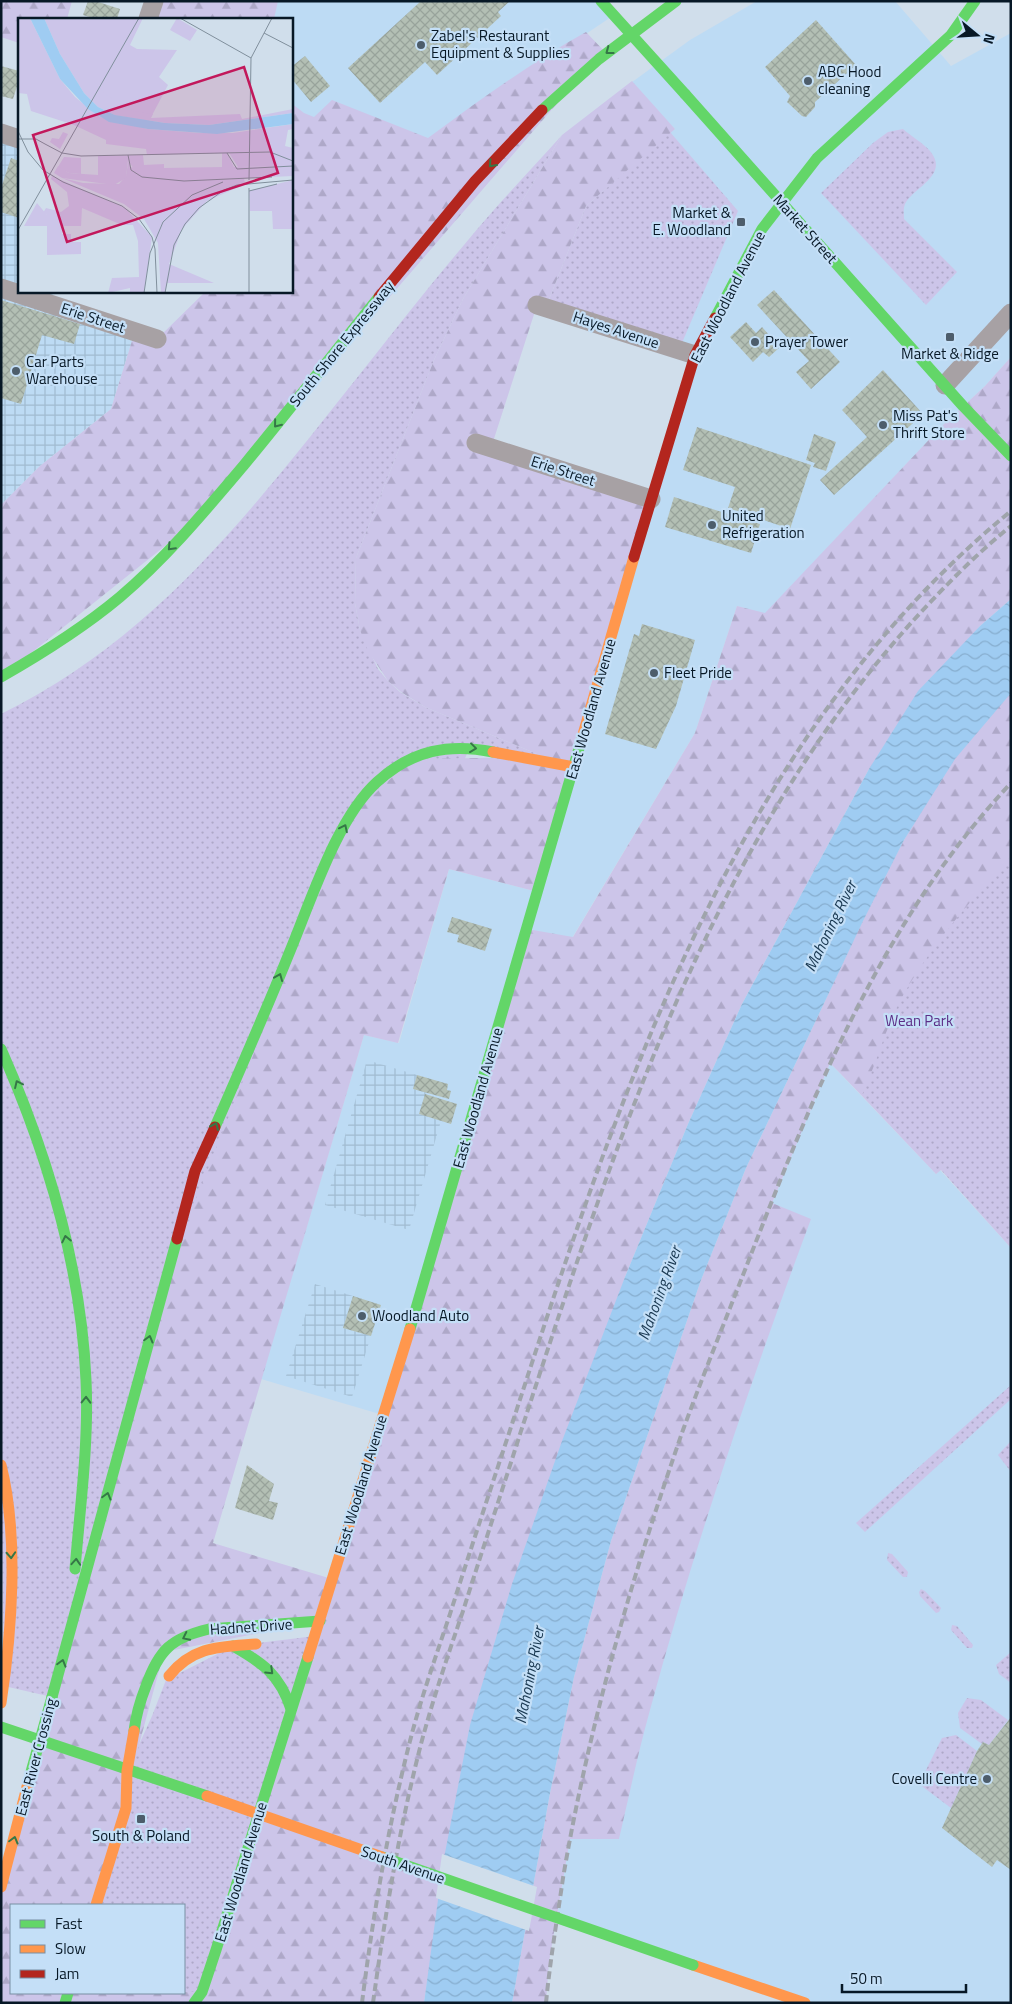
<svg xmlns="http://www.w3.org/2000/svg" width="1012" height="2004" font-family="'Titillium Web',sans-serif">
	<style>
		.built { fill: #bddbf4 }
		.industrial { fill: url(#industrial-grid) }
		.grass { fill: url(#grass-dots) }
		.forest { fill: url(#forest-firs); fill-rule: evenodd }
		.water { fill: url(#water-waves) }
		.pier { fill: #d0deeb }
		.building { fill: url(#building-cross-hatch) }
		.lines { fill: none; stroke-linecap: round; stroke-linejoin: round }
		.street { stroke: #a7a1a4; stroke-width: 19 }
		.fast { stroke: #63d668; stroke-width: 11 }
		.slow { stroke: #ff974d; stroke-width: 11 }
		.jam { stroke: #b3261e; stroke-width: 11 }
		.rail { stroke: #9fa4ab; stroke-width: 4; stroke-dasharray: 8 4; stroke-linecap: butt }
		.fast-bridge { stroke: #63d668; stroke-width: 11 }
		.slow-bridge { stroke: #ff974d; stroke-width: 11 }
		.oneway { stroke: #357747 }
		.poi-dot { fill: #4d5d6b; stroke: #c4dff7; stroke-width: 2 }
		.labels { text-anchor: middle; stroke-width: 4.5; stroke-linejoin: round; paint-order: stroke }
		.poi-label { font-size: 15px; fill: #071826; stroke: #c4dff7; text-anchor: start }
		.street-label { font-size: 15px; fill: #071826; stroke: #c4dff7 }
		.park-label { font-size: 15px; fill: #5c2e87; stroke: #c4dff7 }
		.water-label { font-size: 16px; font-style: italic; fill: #193851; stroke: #c4dff7 }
		.inset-road { fill: none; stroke: #808f9c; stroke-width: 1 }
		.view { fill: #c2185b; fill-opacity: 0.15; stroke: #c2185b; stroke-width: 2.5 }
		.inset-edge { fill: none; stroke: #071826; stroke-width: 2.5 }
	</style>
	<defs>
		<pattern id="industrial-grid" width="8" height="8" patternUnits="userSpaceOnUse" patternTransform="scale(1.25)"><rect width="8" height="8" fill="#bddbf4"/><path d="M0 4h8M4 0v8" fill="none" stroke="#a1bbd1"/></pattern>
		<pattern id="grass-dots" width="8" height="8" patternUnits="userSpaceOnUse" patternTransform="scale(1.25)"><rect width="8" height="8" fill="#ccc5e9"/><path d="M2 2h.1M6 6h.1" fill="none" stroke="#aea8c8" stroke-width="1.8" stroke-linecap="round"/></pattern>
		<pattern id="forest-firs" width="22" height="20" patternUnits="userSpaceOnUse" patternTransform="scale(1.25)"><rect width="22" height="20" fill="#ccc5e9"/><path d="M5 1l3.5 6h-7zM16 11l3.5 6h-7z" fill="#aea8c8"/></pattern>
		<pattern id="water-waves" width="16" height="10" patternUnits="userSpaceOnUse" patternTransform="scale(1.25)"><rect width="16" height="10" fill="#9fccf2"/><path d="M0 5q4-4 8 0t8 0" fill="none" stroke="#87aecf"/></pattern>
		<pattern id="building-cross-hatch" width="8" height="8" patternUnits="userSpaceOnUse" patternTransform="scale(1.25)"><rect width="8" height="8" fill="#b3bfb4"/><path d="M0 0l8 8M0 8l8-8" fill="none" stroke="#98a39b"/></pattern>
	</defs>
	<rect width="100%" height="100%" fill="#d0deeb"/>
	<g class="built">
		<polygon points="222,1 601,1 614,15 405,156 291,160 291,19 218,19"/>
		<polygon points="757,1 895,1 951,66 1011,33 1011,357 985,386 942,426 765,614 737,606 695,733 572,938 527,930 383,1415 261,1379 364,1035 399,1043 449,869 538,892 695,356 616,329 670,132 675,129 628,85 690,40"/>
		<polygon points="830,1063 936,1174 940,1170 1011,1248 1011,2003 805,2003 556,1923 575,1807 756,1242"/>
	</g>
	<g class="industrial">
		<polygon points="1,133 19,139 19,291 54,291 49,303 132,341 111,409 40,466 1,505"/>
		<polygon points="367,1060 417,1075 413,1089 426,1092 419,1114 441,1121 409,1230 325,1205"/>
		<polygon points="315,1284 353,1296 343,1328 371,1336 352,1397 286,1376"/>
	</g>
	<g class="grass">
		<path d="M903 129C911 136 923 143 930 151 950 175 914 187 905 204 903 209 904 214 904 219L957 272 926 305 821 193 873 143 888 132Z"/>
		<polygon points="670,132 738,211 679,350 546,307 586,206"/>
		<path d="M562 135 463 299 434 360 356 558 355 603 360 630 378 669 388 681 400 692 425 707 544 757 470 747 52 1697 4 1686 1 1465V714C160 636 257 503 364 369 397 327 430 285 464 245 495 207 529 172 562 135Z"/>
		<path d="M1011 693V1248L941 1170 936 1174 808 1039C852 944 894 846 954 760 971 736 992 715 1011 693Z"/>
		<polygon points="1011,1385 1011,1399 865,1532 856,1523"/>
		<polygon points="1011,1441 1011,1472 998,1455"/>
		<polygon points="888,1553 892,1554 908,1572 907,1577 903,1577 887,1560"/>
		<polygon points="921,1589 925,1591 941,1608 939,1612 936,1613 920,1596 919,1592"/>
		<polygon points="952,1625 957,1626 973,1645 972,1648 967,1648 951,1630"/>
		<polygon points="315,1636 202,1992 184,1992 184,1905 96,1905 127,1771 152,1716 166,1680 233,1646"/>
		<polygon points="1011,1652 1011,1683 999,1674 996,1665"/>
		<polygon points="967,1698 981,1700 1008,1720 989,1745 983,1742 982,1744 960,1728 958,1713"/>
		<polygon points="956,1735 977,1751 951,1808 919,1784 942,1738"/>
	</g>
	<g class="forest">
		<polygon points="1,1 72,1 67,19 19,19 19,43 1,37"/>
		<polygon points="154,1 278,1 274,19 148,19"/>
		<path d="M586 32 606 53 586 70 195 522 1 677V505L40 466 111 409 132 341 157 339 206 291H291V103L304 113 314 117 332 100 428 138C480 100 530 63 586 32Z"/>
		<path d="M632 81 675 129 586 206 546 307 537 305 491 448 651 499 538 892 449 869 398 1043 364 1035 213 1543 332 1579 527 929 573 937 695 733 737 606 765 613 942 426 985 386 1011 357V599L980 626 869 769 742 1004 688 1124 625 1277 434 1937 424 2003H1V1887L167 1272 346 822 411 759 544 757 425 707 401 692 388 681 368 651 360 630 355 603 356 558 434 360 463 299 562 135ZM320 1621 202 1992 11 1993V1905H96L164 1652Z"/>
		<path d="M1011 693V856C969 903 926 950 897 1007 883 1036 875 1067 862 1095L830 1063 772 1203 811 1219C751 1380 695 1544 650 1710 638 1753 629 1796 619 1839H570L549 1962 546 2003H512L550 1793 574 1677 611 1541 701 1280 746 1168 863 921 904 840 955 759Z"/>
	</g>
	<polygon class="water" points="1011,599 1011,693 955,759 904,840 863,921 746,1168 701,1280 611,1541 574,1677 550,1793 512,2003 424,2003 443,1863 470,1725 512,1584 562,1441 625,1277 688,1124 742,1004 869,769 918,691 980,626"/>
	<polygon class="pier" points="442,1854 537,1887 529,1931 436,1898"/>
	<g class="building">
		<polygon points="88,1 95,1 120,9 117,19 96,19 83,15"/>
		<polygon points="421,1 510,1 498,12 501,16 437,75 425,62 380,103 348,68"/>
		<polygon points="816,20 856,65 815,102 815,107 806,117 802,116 787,102 790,96 765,67"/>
		<polygon points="305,56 330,86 311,102 291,78 291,67"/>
		<polygon points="1,66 19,71 19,80 13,99 1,96"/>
		<polygon points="11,158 19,161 19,218 1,212 1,188"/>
		<polygon points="774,290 840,362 811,389 796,372 809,361 757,305"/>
		<polygon points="1,300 80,324 74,344 42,335 21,404 1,398"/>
		<polygon points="746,322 756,333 762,327 780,347 769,357 763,352 753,362 730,337"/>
		<polygon points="883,370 923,414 834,495 820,480 867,437 842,410"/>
		<polygon points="697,427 811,465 790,529 728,508 735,487 683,470"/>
		<polygon points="814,434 836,442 826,471 813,467 815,463 806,460"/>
		<polygon points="674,497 760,524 751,553 665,527"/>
		<polygon points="642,624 695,640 676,706 656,749 605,734 634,634 639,636"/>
		<polygon points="452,917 492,929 485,951 457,942 459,935 447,932"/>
		<polygon points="417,1075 448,1084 447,1090 451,1091 449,1099 413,1089"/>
		<polygon points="425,1094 457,1104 451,1124 419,1114"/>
		<polygon points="353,1296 381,1305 371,1336 343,1328"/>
		<polygon points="247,1465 274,1484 269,1501 278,1503 273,1520 235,1508"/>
		<polygon points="1011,1717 1011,1870 997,1860 992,1867 942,1828 977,1751 983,1742 989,1745"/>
	</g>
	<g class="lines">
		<g class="street">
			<polyline points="148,19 154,1"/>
			<polyline points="1,133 19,139"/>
			<polyline points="1,288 157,339"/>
			<polyline points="537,305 695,355"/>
			<polyline points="945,385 1011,313"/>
			<polyline points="476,443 651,499"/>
		</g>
		<g class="fast">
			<polyline points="685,94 963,406 1011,456"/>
			<polyline points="542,110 599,59 676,1"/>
			<polyline points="715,318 762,229 817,158 951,35 975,1"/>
			<path d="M1 677C43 653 83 628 120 597 166 558 205 511 244 465 290 409 334 353 379 297"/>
			<path d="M1 1049C47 1153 81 1265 86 1380 89 1443 80 1507 75 1569"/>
			<path d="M215 1127C240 1070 265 1013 288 956 310 904 336 819 377 782 412 750 449 743 493 752"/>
			<polyline points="410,1329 582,738"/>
			<path d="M233 1646C263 1663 280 1675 291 1709"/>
			<polyline points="52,1697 177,1239"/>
			<polyline points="1,1727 207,1796"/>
			<path d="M134 1731C136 1715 140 1701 146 1686 159 1650 171 1638 209 1629L320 1621"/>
			<polyline points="65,2003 68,1993"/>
			<polyline points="194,2003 202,1992 216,1950 308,1657"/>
		</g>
		<g class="slow">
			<polyline points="582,738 634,557"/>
			<polyline points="493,752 574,767"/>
			<path d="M1 1465C19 1536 12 1631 1 1703"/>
			<polyline points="308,1657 410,1329"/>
			<path d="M169 1676C193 1646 220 1647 256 1644"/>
			<polyline points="1,1887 29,1779"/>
			<polyline points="96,1905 126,1808 127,1771 134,1731"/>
			<polyline points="693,1965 805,2003"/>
		</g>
		<g class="jam">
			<polyline points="379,297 475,181 542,110"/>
			<polyline points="634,557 695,355 715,318"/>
			<polyline points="177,1239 195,1171 215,1127"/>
		</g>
		<g class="rail">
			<path d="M362 2003C373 1915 388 1827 410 1741 421 1698 436 1656 450 1614 470 1551 491 1488 512 1424 619 1096 733 738 1011 511"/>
			<path d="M373 2003C385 1916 399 1829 421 1744 433 1699 448 1655 463 1611 482 1551 502 1491 521 1431 614 1147 708 850 911 623 942 589 975 555 1011 526"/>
			<path d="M546 2003C550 1961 557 1920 563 1878 589 1725 632 1576 683 1430 702 1378 723 1326 743 1275 811 1100 880 922 1011 783"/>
		</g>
		<g class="fast-bridge">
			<polyline points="601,1 685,94"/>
			<polyline points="29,1779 52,1697"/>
			<polyline points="382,1857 693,1965"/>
		</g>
		<polyline class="slow-bridge" points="207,1796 382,1857"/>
	</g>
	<defs><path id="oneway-chevron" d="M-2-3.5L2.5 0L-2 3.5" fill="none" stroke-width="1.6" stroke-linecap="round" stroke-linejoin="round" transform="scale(1.25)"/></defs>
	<g class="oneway">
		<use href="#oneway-chevron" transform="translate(609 51) rotate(143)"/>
		<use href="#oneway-chevron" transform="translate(492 164) rotate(132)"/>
		<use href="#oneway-chevron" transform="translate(277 424) rotate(129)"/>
		<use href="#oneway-chevron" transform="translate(171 547) rotate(133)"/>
		<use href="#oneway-chevron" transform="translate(473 748) rotate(7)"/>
		<use href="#oneway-chevron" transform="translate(344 828) rotate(-64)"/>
		<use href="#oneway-chevron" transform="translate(279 977) rotate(-68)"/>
		<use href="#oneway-chevron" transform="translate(18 1084) rotate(-115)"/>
		<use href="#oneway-chevron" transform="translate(215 1126) rotate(-66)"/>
		<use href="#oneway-chevron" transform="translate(66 1239) rotate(-102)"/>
		<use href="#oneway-chevron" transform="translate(149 1339) rotate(-75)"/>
		<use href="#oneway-chevron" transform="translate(86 1400) rotate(-89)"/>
		<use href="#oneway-chevron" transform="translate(107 1496) rotate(-75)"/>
		<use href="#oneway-chevron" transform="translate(11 1555) rotate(87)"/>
		<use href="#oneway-chevron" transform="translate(76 1562) rotate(-86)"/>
		<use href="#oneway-chevron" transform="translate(186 1637) rotate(154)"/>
		<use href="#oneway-chevron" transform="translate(62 1663) rotate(-74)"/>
		<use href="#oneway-chevron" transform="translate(270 1671) rotate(44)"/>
		<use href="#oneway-chevron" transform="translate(14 1840) rotate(-75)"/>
	</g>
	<g class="poi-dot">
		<circle cx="421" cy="45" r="5"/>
		<circle cx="808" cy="81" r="5"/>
		<rect x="736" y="217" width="10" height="10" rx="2.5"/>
		<rect x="945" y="332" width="10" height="10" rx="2.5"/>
		<circle cx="755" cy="342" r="5"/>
		<circle cx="16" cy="371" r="5"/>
		<circle cx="883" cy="425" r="5"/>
		<circle cx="712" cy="525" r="5"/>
		<circle cx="654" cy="673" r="5"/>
		<circle cx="362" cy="1316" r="5"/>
		<circle cx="987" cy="1779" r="5"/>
		<rect x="136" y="1814" width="10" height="10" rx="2.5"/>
	</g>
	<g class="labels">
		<g class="poi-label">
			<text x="431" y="41">Zabel's Restaurant<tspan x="431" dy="17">Equipment &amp; Supplies</tspan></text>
			<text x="818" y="77">ABC Hood<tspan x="818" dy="17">cleaning</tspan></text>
			<text x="731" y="218" text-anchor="end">Market &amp;<tspan x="731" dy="17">E. Woodland</tspan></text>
			<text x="765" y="347">Prayer Tower</text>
			<text x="950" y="359" text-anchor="middle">Market &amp; Ridge</text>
			<text x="26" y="367">Car Parts<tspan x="26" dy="17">Warehouse</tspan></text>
			<text x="893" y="421">Miss Pat's<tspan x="893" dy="17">Thrift Store</tspan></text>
			<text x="722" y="521">United<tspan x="722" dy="17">Refrigeration</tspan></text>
			<text x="664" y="678">Fleet Pride</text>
			<text x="372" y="1321">Woodland Auto</text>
			<text x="977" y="1784" text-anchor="end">Covelli Centre</text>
			<text x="141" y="1841" text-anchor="middle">South &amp; Poland</text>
		</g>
		<g class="street-label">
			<text transform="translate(805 229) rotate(48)" y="5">Market Street</text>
			<text transform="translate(728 297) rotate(-63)" y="5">East Woodland Avenue</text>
			<text transform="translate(93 318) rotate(18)" y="5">Erie Street</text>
			<text transform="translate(616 330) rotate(18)" y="5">Hayes Avenue</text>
			<text transform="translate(342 344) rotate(-51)" y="5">South Shore Expressway</text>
			<text transform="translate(563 471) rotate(18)" y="5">Erie Street</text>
			<text transform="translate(591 709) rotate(-74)" y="5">East Woodland Avenue</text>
			<text transform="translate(478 1098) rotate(-74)" y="5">East Woodland Avenue</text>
			<text transform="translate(361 1485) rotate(-73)" y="5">East Woodland Avenue</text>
			<text transform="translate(251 1627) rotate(-4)" y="5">Hadnet Drive</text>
			<text transform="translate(36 1757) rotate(-75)" y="5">East River Crossing</text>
			<text transform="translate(403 1865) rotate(19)" y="5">South Avenue</text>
			<text transform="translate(241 1872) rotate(-73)" y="5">East Woodland Avenue</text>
		</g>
		<g class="park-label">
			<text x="919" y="1026">Wean Park</text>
		</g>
		<g class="water-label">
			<text transform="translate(830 926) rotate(-64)" y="6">Mahoning River</text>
			<text transform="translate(659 1293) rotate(-70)" y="6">Mahoning River</text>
			<text transform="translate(529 1675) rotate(-79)" y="6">Mahoning River</text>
		</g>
	</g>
	<g transform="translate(18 18)">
		<rect width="275" height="275" fill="#d0deeb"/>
		<path d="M26 0H125L112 27 119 31 159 32 141 59 150 67 131 103 97 97ZM159 0 179 12 172 23 152 12ZM45 114 50 116 42 131 32 124 34 120 41 121ZM252 134 257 148 220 149 211 135ZM46 139 63 140V156L51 155 40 149ZM111 139 112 149 226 160 227 166 189 183 164 211 151 246 196 265H149L147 275H143L140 225 126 201 106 186 44 160 65 165 101 166 108 158ZM19 185 29 197V208H6Z" fill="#ccc5e9"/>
		<path d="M0 0H12L42 61 57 79 82 99 130 111 182 115H215L275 106V111L270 112 267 128 275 130V158L166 163 120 158 110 142 108 160 96 167 44 160 36 155 40 148 51 155 80 157V138L125 137 126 147 146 146V150L204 149V135L129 137 128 131 88 126V122L56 107 13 93 9 76 0 75ZM252 134 257 148 216 149 209 135ZM26 0H44L75 62 87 76 115 93 135 96 133 100 222 96 224 101 275 91V95L191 107 147 105 97 97 80 89 66 75 42 36ZM34 158 107 190 134 219 126 275H112V270L90 275 94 260 121 259 120 223 115 207H104L64 190 63 208H44V216H53V224H63V236L29 237V197L25 195 28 190 43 194 51 188 49 174 33 161ZM275 162V211H255L254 193H232L231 173Z" fill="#ccc5e9" fill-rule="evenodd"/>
		<path d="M12 0H26L42 36 66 75 80 89 97 97 147 105 191 107 275 95V106L199 116 130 111 91 104 70 91 42 61Z" fill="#9fccf2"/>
		<path class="inset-road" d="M162 0 233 40M246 15 275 30M0 113 10 134 25 152 45 164 104 188 121 201 134 219 137 231 139 275M0 121H18L27 126M27 126 44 135 63 138 252 134 275 143M209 135 219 151 275 148M110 137 113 152 124 159 166 163 254 159M231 162 233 40 254 0M231 173 259 166M0 212 121 0M126 275 132 235 145 204 174 177 205 164M147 275 156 227 167 206 181 190 206 172 219 167 275 162M231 275V170"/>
		<path class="view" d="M226 49 260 155 49 224 15 117Z"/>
		<rect width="275" height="275" class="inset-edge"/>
	</g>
	<rect width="1012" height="2004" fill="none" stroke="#071826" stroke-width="5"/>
	<rect x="10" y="1904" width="175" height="90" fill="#c4dff7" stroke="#788fa3"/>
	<rect x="20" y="1920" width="25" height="8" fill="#63d668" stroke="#788fa3"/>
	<text x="55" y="1929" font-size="15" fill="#071826">Fast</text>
	<rect x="20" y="1945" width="25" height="8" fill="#ff974d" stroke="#788fa3"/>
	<text x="55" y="1954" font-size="15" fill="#071826">Slow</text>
	<rect x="20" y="1970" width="25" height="8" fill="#b3261e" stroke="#788fa3"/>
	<text x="55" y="1979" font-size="15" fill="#071826">Jam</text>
	<g transform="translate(977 35) rotate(108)" stroke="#c4dff7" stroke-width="4" paint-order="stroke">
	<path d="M0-4L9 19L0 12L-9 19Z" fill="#071826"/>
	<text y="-8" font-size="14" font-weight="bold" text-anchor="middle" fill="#071826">N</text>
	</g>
	<path d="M842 1984v8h124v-8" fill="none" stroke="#071826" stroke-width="2.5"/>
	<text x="850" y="1984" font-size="15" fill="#071826" stroke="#c4dff7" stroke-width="4" paint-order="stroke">50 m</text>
</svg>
